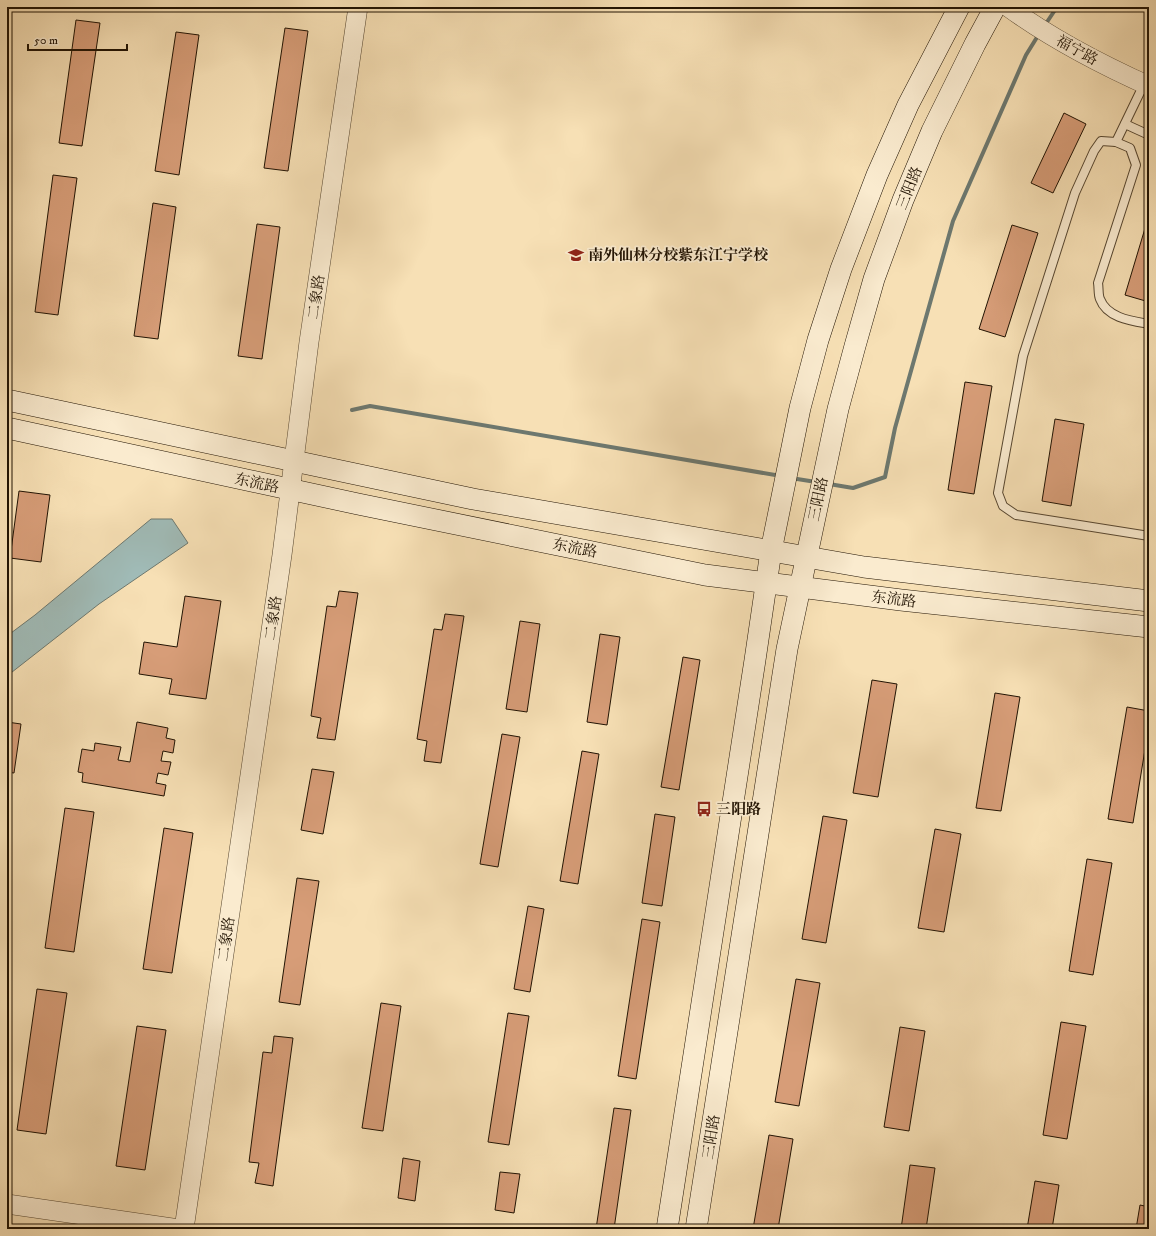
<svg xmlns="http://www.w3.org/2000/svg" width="1156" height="1236" font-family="'IM FELL DW Pica','Noto Serif SC',serif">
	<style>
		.water { fill: #a0bbb7; stroke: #6d786f }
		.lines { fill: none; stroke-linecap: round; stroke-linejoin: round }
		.stream { stroke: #6d786f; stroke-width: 4 }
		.building { fill: #d79d78; stroke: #211303 }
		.service-casing { stroke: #564630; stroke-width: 10 }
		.tertiary-casing { stroke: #564630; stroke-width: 20 }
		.secondary-casing { stroke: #211303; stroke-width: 22 }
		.service { stroke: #faebcf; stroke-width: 8 }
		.tertiary { stroke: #faebcf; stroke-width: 19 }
		.secondary { stroke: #faebcf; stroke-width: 21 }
		.labels { text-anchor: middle; stroke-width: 3.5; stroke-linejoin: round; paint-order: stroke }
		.street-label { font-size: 15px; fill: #211303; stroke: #faebcf }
		.poi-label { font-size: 15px; font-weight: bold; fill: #211303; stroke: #faebcf; text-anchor: start }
	</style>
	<rect width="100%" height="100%" fill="#f7e0b5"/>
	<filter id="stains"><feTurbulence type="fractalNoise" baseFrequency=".005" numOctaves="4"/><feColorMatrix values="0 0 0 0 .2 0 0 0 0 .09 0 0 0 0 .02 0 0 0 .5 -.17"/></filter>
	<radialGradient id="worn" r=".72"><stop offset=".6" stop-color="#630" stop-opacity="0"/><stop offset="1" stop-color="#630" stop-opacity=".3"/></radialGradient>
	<polygon class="water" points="151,519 172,519 188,543 99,604 7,676 7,636 35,615"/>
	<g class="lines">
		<g class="stream">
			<polyline points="1045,25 1057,7"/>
			<polyline points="352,410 370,406 781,476"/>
			<polyline points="791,478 816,482"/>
			<polyline points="829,484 853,488 885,477 895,428 953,221 1026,55 1039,34"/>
		</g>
	</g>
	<g class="building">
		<polygon points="299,7 316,7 315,9"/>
		<polygon points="76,20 100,23 82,146 59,143"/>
		<polygon points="285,28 308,31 288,171 264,168"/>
		<polygon points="176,32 199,35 179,175 155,171"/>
		<polygon points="1064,113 1086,124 1053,193 1031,183"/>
		<polygon points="53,175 77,178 58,315 35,312"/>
		<polygon points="153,203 176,207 158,339 134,336"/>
		<polygon points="1149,215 1149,302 1125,295"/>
		<polygon points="257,224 280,227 262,359 238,356"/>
		<polygon points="1012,225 1038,233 1005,337 979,329"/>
		<polygon points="965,382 992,386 974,494 948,490"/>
		<polygon points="1055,419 1084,424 1071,506 1042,501"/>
		<polygon points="19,491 50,495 41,562 10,558"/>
		<polygon points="1149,507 1149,522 1147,522"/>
		<polygon points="339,591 358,593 335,740 317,738 321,718 311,716 327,606 336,607"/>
		<polygon points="185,596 221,601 206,699 169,694 172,679 139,674 144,642 177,647"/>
		<polygon points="445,614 464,616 441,763 424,761 427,741 417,739 434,629 442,630"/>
		<polygon points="520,621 540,624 527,712 506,709"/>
		<polygon points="600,634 620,637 607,725 587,722"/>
		<polygon points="683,657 700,660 679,790 661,787"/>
		<polygon points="872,680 897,684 878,797 853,793"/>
		<polygon points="995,693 1020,697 1001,811 976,808"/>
		<polygon points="1127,707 1149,711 1149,725 1133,823 1108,819"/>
		<polygon points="7,722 21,724 14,773 7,772"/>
		<polygon points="137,722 168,728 166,738 175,740 173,753 163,751 161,761 171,762 168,775 158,773 156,783 166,785 164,796 82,782 83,773 78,772 82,749 94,751 95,743 121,747 118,760 130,762"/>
		<polygon points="502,734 520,737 498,867 480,864"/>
		<polygon points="582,751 599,754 578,884 560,881"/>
		<polygon points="312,769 334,772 323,834 301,830"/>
		<polygon points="65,808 94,812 74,952 45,948"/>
		<polygon points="655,814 675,817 662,906 642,903"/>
		<polygon points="823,816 847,820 826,943 802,939"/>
		<polygon points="164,828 193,833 172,973 143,969"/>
		<polygon points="935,829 961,834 944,932 918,928"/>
		<polygon points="1087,859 1112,863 1093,975 1069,971"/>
		<polygon points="297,878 319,881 300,1005 279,1002"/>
		<polygon points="528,906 544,909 530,992 514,989"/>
		<polygon points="642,919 660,922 636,1079 618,1076"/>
		<polygon points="796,979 820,983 799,1106 775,1102"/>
		<polygon points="37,989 67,993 46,1134 17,1130"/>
		<polygon points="381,1003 401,1006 383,1131 362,1128"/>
		<polygon points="508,1013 529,1016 509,1145 488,1142"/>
		<polygon points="1061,1022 1086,1026 1067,1139 1043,1135"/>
		<polygon points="137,1026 166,1030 145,1170 116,1166"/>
		<polygon points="900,1027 925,1031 909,1131 884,1127"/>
		<polygon points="274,1036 293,1038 273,1186 255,1183 259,1163 249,1162 263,1052 272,1053"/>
		<polygon points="614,1108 631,1110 614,1229 596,1229"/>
		<polygon points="769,1135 793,1139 778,1229 753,1229"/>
		<polygon points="403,1158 420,1161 415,1201 398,1198"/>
		<polygon points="910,1165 935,1168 926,1229 901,1229"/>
		<polygon points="500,1172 520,1174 514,1213 495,1210"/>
		<polygon points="1035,1181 1059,1185 1052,1229 1027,1229"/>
		<polygon points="1140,1205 1149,1207 1149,1229 1136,1229"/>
	</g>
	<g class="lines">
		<defs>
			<g id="service">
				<polyline points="1125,124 1149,135"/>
				<polyline points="1116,142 1144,84"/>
				<path d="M1149 324C1132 321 1107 318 1100 299 1098 295 1099 288 1098 283L1136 165 1130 148 1116 142 1101 141 1094 151 1075 193 1023 356 998 493 1003 506 1016 515 1149 536"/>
			</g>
			<g id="tertiary">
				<path d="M1008 7C1052 39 1100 64 1149 86"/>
				<polyline points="7,1204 179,1229"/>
				<polyline points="184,1229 282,555 309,342 358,7"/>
			</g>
			<g id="secondary">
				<polyline points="7,400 473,499 864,567 1149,601"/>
				<polyline points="7,428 358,504 705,575 901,600 1149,627"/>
				<polyline points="667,1229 755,660 771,551 800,408 818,340 841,269 877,175 908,105 959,7"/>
				<polyline points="696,1229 787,649 838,409 855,346 874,279 903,200 932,131 975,44 995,7"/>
			</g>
		</defs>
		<use href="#service" class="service-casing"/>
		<use href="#tertiary" class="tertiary-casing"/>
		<use href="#secondary" class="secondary-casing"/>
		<use href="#service" class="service"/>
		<use href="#tertiary" class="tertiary"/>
		<use href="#secondary" class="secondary"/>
	</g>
	<defs>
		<symbol id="school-bare" viewBox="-9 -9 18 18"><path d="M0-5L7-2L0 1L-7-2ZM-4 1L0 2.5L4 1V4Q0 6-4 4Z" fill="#8f2418" stroke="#faebcf" stroke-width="2.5" paint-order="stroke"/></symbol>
		<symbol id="bus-bare" viewBox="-9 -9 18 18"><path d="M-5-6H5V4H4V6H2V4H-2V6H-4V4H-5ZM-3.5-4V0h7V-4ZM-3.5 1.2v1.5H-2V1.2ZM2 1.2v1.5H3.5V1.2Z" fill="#8f2418" stroke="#faebcf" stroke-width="2.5" paint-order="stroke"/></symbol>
	</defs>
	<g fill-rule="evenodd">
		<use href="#school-bare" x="565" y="244" width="22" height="22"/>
		<use href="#bus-bare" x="693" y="798" width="22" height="22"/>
	</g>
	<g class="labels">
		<g class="street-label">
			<text transform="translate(1077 50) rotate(29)" y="5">福宁路</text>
			<text transform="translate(909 188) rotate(-68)" y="5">三阳路</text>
			<text transform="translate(316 297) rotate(-82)" y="5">二象路</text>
			<text transform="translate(257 483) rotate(12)" y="5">东流路</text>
			<text transform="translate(818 499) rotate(-78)" y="5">三阳路</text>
			<text transform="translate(575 548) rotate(11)" y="5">东流路</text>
			<text transform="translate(894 599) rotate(7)" y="5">东流路</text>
			<text transform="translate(273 618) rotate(-82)" y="5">二象路</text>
			<text transform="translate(226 939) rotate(-82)" y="5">二象路</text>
			<text transform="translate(711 1137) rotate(-81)" y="5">三阳路</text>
		</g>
		<g class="poi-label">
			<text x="588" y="260">南外仙林分校紫东江宁学校</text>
			<text x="716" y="814">三阳路</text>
		</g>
	</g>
	<rect width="1156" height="1236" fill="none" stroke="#f7e0b5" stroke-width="24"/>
	<rect x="8" y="8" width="1140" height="1220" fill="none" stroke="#211303" stroke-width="2"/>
	<rect x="12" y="12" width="1132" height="1212" fill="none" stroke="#211303"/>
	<path d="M28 44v6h99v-6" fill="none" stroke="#211303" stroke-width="2"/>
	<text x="34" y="44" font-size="12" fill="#211303" stroke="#faebcf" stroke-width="3" paint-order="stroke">50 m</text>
	<rect width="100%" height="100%" filter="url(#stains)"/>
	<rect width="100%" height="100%" fill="url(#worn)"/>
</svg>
